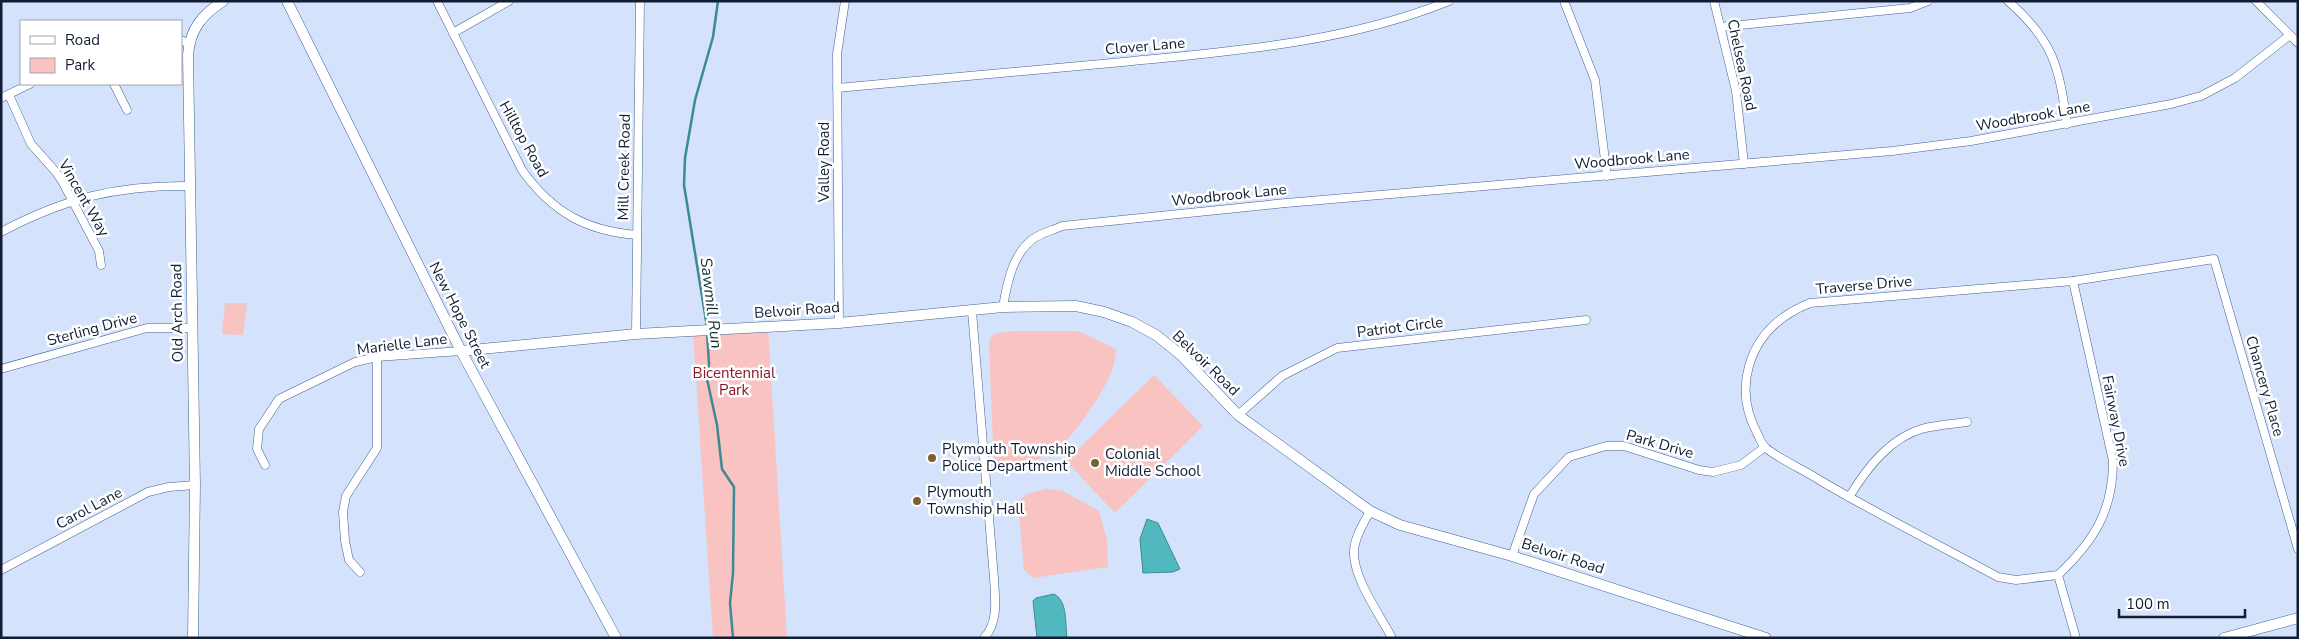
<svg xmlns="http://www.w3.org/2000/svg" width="2299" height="639" font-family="'Nunito Sans',sans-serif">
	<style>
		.green { fill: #f8c3c1 }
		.water { fill: #50b8be; stroke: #3d8a94 }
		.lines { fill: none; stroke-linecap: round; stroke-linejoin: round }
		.stream { stroke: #3d8a94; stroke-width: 2.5 }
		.minor-casing { stroke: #426195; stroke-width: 9 }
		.tertiary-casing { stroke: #426195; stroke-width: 11 }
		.minor { stroke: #fff; stroke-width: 8 }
		.tertiary { stroke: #fff; stroke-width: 10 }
		.poi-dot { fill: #7b6133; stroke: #fff; stroke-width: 2 }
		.labels { text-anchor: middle; stroke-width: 5; stroke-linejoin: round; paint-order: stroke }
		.street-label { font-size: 15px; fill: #101d33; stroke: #fff }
		.park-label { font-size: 15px; fill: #8d1627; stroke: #fff }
		.poi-label { font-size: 15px; fill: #101d33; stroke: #fff; text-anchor: start }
		.water-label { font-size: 16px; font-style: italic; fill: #113234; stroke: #fff }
	</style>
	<rect width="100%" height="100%" fill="#d4e3fb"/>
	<g class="green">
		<polygon points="225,303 247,303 243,335 222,334"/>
		<polygon points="768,327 787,638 713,638 693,332"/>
		<path d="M1011 331H1078L1116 349C1115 355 1115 362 1113 368 1107 387 1073 439 1056 450 1038 462 1015 467 994 471L989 342 993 334Z"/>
		<polygon points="1154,375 1203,426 1115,513 1066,461"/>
		<polygon points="1046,489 1063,491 1099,511 1107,540 1108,567 1033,578 1024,570 1019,513 1016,502 1029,493"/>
	</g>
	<g class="water">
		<polygon points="1147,519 1158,523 1180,569 1173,572 1143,573 1140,539"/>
		<path d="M1054 594C1068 601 1065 624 1067 638H1037L1033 601 1036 598Z"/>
	</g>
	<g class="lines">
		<g class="stream">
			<polyline points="707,327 684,185 685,158 695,100 713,37 718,1"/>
			<polyline points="707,332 709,364 707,379 717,425 722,469 734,487 733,573 730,603 733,638"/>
		</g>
		<defs>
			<g id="minor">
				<path d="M437 1 522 170C552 212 586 231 637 235"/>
				<polyline points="1564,1 1595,80 1607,176"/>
				<polyline points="1714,1 1736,91 1744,164"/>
				<path d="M2008 1C2054 41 2059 67 2067 124"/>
				<polyline points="2256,1 2298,43"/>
				<polyline points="1721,27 1910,8 1928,1"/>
				<polyline points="453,33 509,1"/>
				<polyline points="181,40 189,44"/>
				<polyline points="114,84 127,110"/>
				<path d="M837 88C933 79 1028 70 1123 62 1233 51 1345 43 1449 1"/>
				<polyline points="9,95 31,144 56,172 62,181 99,251 101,265"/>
				<polyline points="1,98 30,84"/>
				<path d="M1 232C65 198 118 185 190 186"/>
				<path d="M2073 281 2113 461C2113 511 2094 541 2058 575L2076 638"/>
				<path d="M1003 307C1007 283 1013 251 1036 237 1044 232 1054 230 1062 226L1286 203 1892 151 1971 141 2171 104 2201 96 2235 78 2290 35"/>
				<path d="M972 311 994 578C995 598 999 622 984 638"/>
				<polyline points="839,323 837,54 845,1"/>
				<polyline points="636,334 640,1"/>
				<polyline points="1,369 147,328 192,328"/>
				<polyline points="1238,415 1282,376 1337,348 1586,320"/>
				<polyline points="265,465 257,449 259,429 279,399 355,362 377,357 461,351"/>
				<path d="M1849 497C1867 468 1890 437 1925 428 1939 425 1953 424 1967 422"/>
				<path d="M1370 511C1364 523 1355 536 1354 550 1352 577 1380 615 1392 638"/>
				<polyline points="1512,556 1534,494 1569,457 1606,446 1624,446 1699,470 1713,472 1741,465 1765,447"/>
				<polyline points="1,570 148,492 169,487 195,485"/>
				<polyline points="360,572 349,560 345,541 343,512 346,496 377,448 377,357"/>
				<path d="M2058 575 2016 580 1998 577C1939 545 1879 515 1821 481 1806 471 1779 459 1766 448 1762 445 1760 439 1758 435 1746 413 1742 390 1749 366 1758 334 1780 315 1810 303L2073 281 2214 259 2298 549"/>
			</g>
			<g id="tertiary">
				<polyline points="287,1 461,351 616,638"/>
				<polyline points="461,351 636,334 839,323 1003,307 1076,306 1104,312 1132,322 1156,335 1181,355 1238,415 1370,511 1400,525 1512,556 1766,638"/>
				<path d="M193 638 195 485 188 55C190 29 202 15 223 1"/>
				<polyline points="2224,638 2298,618"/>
			</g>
		</defs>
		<use href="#minor" class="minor-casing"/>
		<use href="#tertiary" class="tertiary-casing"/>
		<use href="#minor" class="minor"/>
		<use href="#tertiary" class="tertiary"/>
	</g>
	<g class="poi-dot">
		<circle cx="932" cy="458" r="5"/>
		<circle cx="1095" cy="463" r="5"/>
		<circle cx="917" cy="501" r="5"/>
	</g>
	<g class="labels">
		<g class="street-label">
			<text transform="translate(1145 46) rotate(-5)" y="5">Clover Lane</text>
			<text transform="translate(1742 65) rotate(78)" y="5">Chelsea Road</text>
			<text transform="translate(2033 116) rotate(-10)" y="5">Woodbrook Lane</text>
			<text transform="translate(524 139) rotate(61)" y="5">Hilltop Road</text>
			<text transform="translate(1632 159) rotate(-5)" y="5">Woodbrook Lane</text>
			<text transform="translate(824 162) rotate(-90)" y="5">Valley Road</text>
			<text transform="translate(624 167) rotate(-89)" y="5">Mill Creek Road</text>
			<text transform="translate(1229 195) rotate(-6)" y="5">Woodbrook Lane</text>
			<text transform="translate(84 198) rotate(60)" y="5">Vincent Way</text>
			<text transform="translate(1864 285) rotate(-5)" y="5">Traverse Drive</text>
			<text transform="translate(797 310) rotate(-4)" y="5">Belvoir Road</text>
			<text transform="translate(177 313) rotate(-91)" y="5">Old Arch Road</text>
			<text transform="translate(460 315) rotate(63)" y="5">New Hope Street</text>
			<text transform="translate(1400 327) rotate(-7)" y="5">Patriot Circle</text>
			<text transform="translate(92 329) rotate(-15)" y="5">Sterling Drive</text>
			<text transform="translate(402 344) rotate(-7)" y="5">Marielle Lane</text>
			<text transform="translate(1206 363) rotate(44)" y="5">Belvoir Road</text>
			<text transform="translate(2265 386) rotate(74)" y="5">Chancery Place</text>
			<text transform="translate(2116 421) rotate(79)" y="5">Fairway Drive</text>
			<text transform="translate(1660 444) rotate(16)" y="5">Park Drive</text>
			<text transform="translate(89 508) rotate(-28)" y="5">Carol Lane</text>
			<text transform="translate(1563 556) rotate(18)" y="5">Belvoir Road</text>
		</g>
		<g class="park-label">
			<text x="734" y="378">Bicentennial<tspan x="734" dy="17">Park</tspan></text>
		</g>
		<g class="poi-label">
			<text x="942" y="454">Plymouth Township<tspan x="942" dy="17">Police Department</tspan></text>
			<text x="1105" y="459">Colonial<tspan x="1105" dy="17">Middle School</tspan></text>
			<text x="927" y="497">Plymouth<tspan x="927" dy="17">Township Hall</tspan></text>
		</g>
		<g class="water-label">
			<text transform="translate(712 303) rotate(83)" y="6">Sawmill Run</text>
		</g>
	</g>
	<rect width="2299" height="639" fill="none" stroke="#101d33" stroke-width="5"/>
	<rect x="20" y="20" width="162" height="65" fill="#ffffff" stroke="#9fa5ad"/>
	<rect x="30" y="36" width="25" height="8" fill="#ffffff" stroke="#9fa5ad"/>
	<text x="65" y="45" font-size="15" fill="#101d33">Road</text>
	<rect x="30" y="58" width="25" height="15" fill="#f8c3c1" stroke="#9fa5ad"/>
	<text x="65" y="70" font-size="15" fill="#101d33">Park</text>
	<path d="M2119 609v8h126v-8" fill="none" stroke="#101d33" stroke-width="2.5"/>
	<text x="2126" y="609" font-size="15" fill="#101d33" stroke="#ffffff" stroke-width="4" paint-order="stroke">100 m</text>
</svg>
